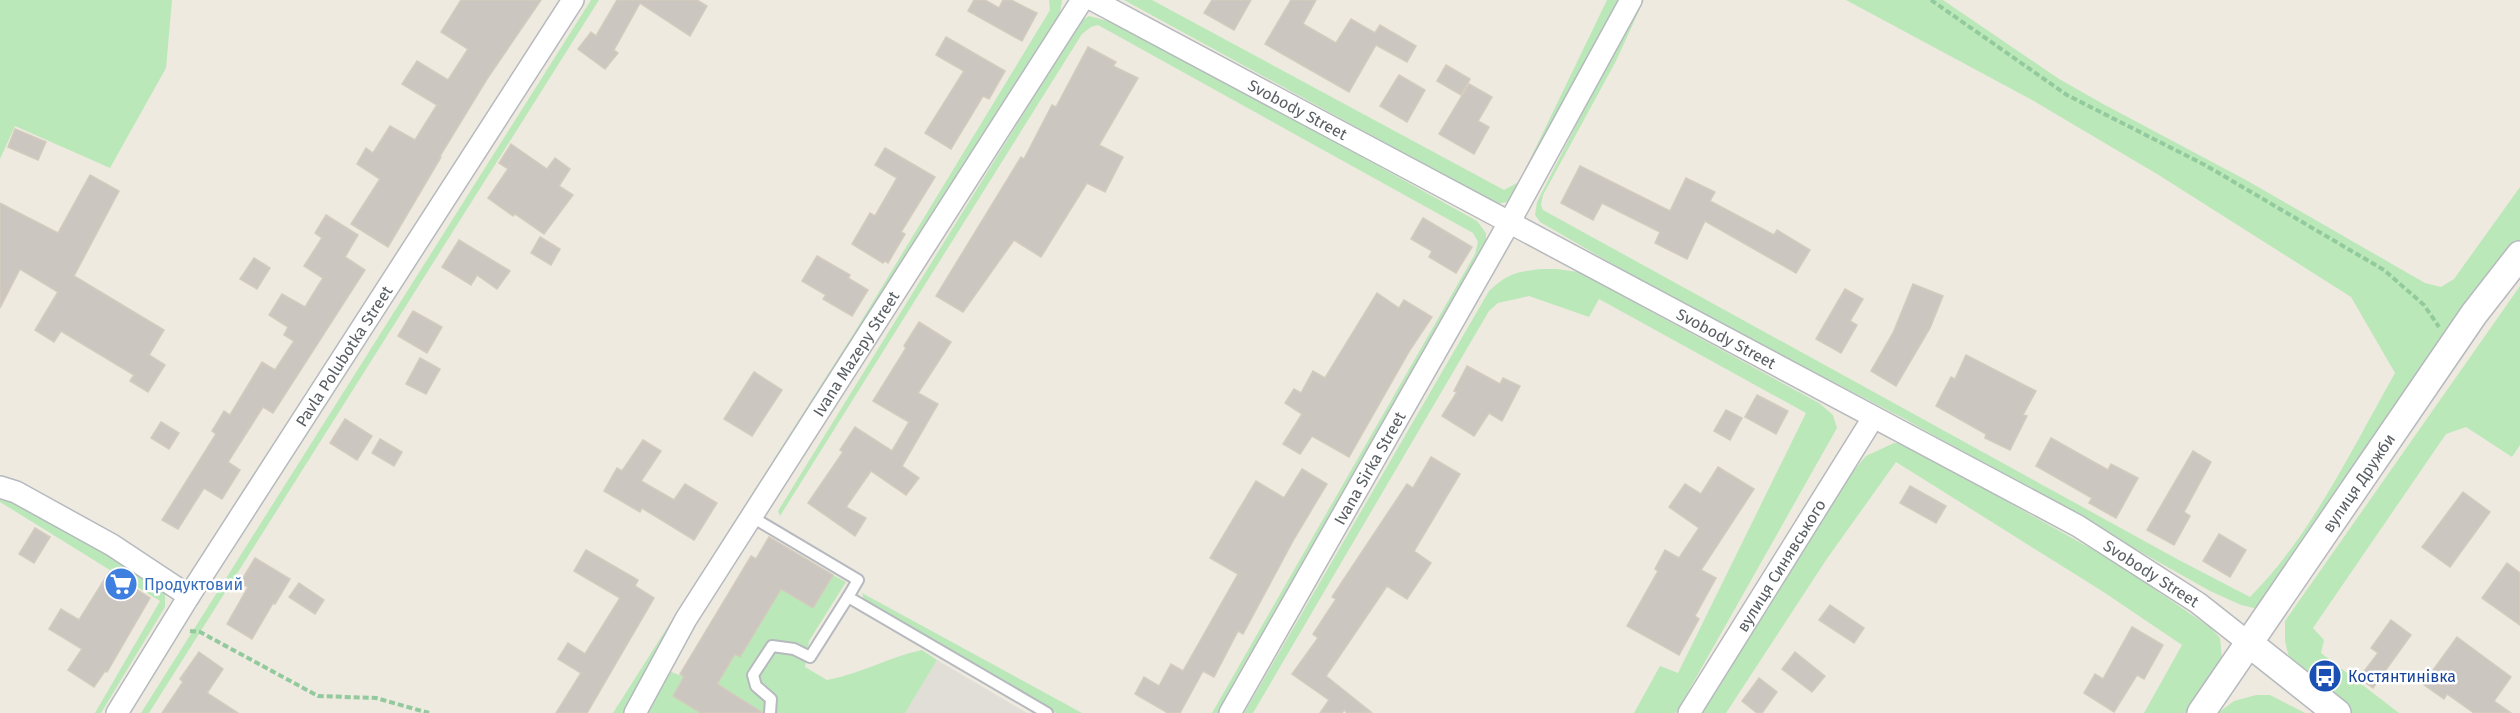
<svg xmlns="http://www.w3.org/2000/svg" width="2520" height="713" font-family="'Fira Sans',sans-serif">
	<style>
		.industrial { fill: #e1ddd7 }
		.green { fill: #bbe8b9 }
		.building { fill: #cbc6bf; stroke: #d3cbbd; stroke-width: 1.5 }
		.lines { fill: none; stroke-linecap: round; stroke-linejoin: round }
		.service-casing { stroke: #b6b9be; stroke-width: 14 }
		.minor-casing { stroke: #b6b9be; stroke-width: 24 }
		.tertiary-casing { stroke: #b6b9be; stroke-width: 30 }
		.path { stroke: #92ca9e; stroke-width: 4; stroke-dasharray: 6 3; stroke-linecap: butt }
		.service { stroke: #fff; stroke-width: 10 }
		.minor { stroke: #fff; stroke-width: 21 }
		.tertiary { stroke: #fff; stroke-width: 27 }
		.labels { text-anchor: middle; stroke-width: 5; stroke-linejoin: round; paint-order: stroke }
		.street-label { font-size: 16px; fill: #595e63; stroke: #fff }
		.shop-label { font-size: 16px; fill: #366cbe; stroke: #fff; text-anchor: start }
		.transit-label { font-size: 16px; fill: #164399; stroke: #fff; text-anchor: start }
	</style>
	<rect width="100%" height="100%" fill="#eeeadf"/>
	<polygon class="industrial" points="937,660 1027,713 905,713"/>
	<g class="green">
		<polygon points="0,0 172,0 166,68 110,168 15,126 0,159"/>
		<polygon points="591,0 599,0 149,713 141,713"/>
		<polygon points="1049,0 1062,0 1059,20 623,713 613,713 854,333 1050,10"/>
		<polygon points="1124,0 1152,0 1504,190 1519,182 1607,0 1621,0 1517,195 1506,202 1497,204"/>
		<path d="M1640 0H1644L1616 61 1543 195 1541 205 1543 210 2177 559 2250 597C2311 536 2353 447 2395 373L2351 297 2157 174 2032 100 1846 0H1943L2059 79 2105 105 2246 180 2425 283 2441 287 2454 279 2520 187V248L2262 603 2254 608 2241 605 2210 591 1903 418 1680 303 1540 222 1535 215 1537 202Z"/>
		<polygon points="1089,16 1127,26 1477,221 1486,233 1486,246 1218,713 1212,713 1475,254 1478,242 1473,233 1098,25 1091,27 1082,34 780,516 778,511 1080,22"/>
		<path d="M1541 269H1557L1578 272 1819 403 1833 415 1837 428 1676 713H1634L1660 666 1678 673 1806 413 1599 299 1589 317 1529 296 1498 303 1489 311 1253 713H1244L1489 291C1507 274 1516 272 1541 269Z"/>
		<polygon points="2520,286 2520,445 2512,457 2466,427 2446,434 2313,628 2324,640 2321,653 2399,713 2343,713 2289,658 2285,641 2285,621"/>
		<polygon points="1894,443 1904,444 2115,562 2211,628 2220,638 2222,658 2189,713 2144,713 2182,645 2102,591 1896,462 1826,560 1726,713 1695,713 1844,482 1866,456"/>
		<polygon points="0,496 24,504 154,581 165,594 165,607 101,713 95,713 160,601 0,502"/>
		<path d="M833 575 846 582 809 641 805 667 827 680C860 674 889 657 922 650L937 660 905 713H746L751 705 717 684 735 654 739 656 776 586 813 608Z"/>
		<polygon points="862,593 1082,713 1056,713 864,600"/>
		<polygon points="669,671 684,677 673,696 701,713 648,713 650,702"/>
		<polygon points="2256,695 2270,695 2305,713 2218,713 2234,701"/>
	</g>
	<g class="building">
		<polygon points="461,0 541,0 487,79 440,156 441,157 388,247 351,224 380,179 357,164 366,148 373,153 390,126 415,140 437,105 402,84 417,61 448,80 468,49 441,32"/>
		<polygon points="617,0 697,0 707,6 690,36 640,3 614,50 618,53 605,69 578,49 591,32 596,36"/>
		<polygon points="974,0 985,0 999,8 1003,0 1011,0 1037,13 1022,41 968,11"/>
		<polygon points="1212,0 1251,0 1234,30 1204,13"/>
		<polygon points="1291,0 1316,0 1303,24 1336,43 1351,19 1375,33 1380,25 1416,46 1407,62 1376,45 1349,92 1265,44"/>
		<polygon points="946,37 1005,71 989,99 983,96 951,149 925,133 964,71 936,55"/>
		<polygon points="1088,47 1116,62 1113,66 1138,78 1099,145 1123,157 1105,192 1087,183 1041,257 1014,240 963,312 936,296 1021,157 1024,159 1052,105 1056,107"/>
		<polygon points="1446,65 1470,79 1461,95 1437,81"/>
		<polygon points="1399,75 1425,90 1407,122 1380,106"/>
		<polygon points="1469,84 1492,97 1478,121 1489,127 1474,154 1439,134"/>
		<polygon points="15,129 46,142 38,160 8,147"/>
		<polygon points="511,144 547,169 555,158 570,169 559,186 573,195 544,234 515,214 513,216 488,198 508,169 499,163"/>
		<polygon points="885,148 935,177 901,232 905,234 888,263 885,261 883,263 852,244 870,213 875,216 897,178 875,165"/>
		<polygon points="1580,166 1670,211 1686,178 1715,192 1710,201 1774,235 1777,230 1810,250 1796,273 1705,221 1687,259 1655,243 1660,232 1602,203 1593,220 1561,203"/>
		<polygon points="90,175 119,191 74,276 164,330 149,355 165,365 148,392 130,381 134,375 61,331 54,342 35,330 58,292 20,269 0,308 0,203 58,233"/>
		<polygon points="326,215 358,235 345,257 365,270 273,413 263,407 228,462 240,470 222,499 204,488 178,529 162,520 216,434 212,431 224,411 230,415 262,362 275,370 294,341 284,335 288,327 269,315 282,294 305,307 323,278 304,266 322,238 315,233"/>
		<polygon points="1423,218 1472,247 1456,273 1429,257 1432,251 1411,239"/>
		<polygon points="540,237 560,249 551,265 531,253"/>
		<polygon points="459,240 510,271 497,289 477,275 471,285 442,267"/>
		<polygon points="817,256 850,275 848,278 868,290 852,316 823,299 826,295 802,281"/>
		<polygon points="254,258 270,268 257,289 240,279"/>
		<polygon points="1913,284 1943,296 1930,328 1896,386 1871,371 1893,333"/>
		<polygon points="1845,289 1863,299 1850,321 1857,325 1841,353 1816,339"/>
		<polygon points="1377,293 1399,308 1404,300 1432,317 1410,350 1349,457 1312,436 1300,454 1283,444 1302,414 1285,403 1294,389 1301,393 1313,371 1325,378"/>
		<polygon points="413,311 442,327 427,353 398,336"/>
		<polygon points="919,322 951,342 918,393 938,404 902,466 919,478 906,495 871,471 846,507 866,518 855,536 808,503 843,452 840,450 855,427 892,451 909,422 873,401 906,348 904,346"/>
		<polygon points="1966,355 2036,391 2023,415 2027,416 2010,450 1985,438 1986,434 1936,406 1951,377 1955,379"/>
		<polygon points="420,358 440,369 426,394 406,384"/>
		<polygon points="1467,366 1500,384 1503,378 1520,386 1502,421 1489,413 1474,436 1442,416 1457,392 1454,391"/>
		<polygon points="754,372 782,390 752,436 724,419"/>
		<polygon points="1757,395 1788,411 1776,434 1745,417"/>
		<polygon points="1726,410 1742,418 1730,440 1714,431"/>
		<polygon points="345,419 372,436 357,460 330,443"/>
		<polygon points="161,422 179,433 169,449 151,438"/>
		<polygon points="2051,438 2108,470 2111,464 2138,478 2116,518 2089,503 2092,498 2036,466"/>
		<polygon points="380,439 402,452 394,466 372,453"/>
		<polygon points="643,440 661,451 641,481 674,500 685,484 717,503 694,540 642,508 640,512 604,491 617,468 622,471"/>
		<polygon points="2193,451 2211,462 2184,512 2190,516 2174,545 2147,530"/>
		<polygon points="1431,457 1460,474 1414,551 1431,563 1407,599 1387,586 1326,676 1371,712 1347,713 1344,710 1342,713 1320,713 1329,700 1292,674 1318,638 1313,634 1336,599 1332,597 1407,484 1413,488"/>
		<polygon points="1718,467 1754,489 1701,570 1716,578 1695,616 1699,619 1679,655 1627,626 1658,571 1655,569 1665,550 1679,558 1699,528 1669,507 1685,484 1701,494"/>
		<polygon points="1302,469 1327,484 1294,539 1243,634 1238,631 1214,677 1203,671 1180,713 1168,713 1135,694 1144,677 1159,686 1171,664 1183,671 1238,574 1210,558 1256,481 1284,498"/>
		<polygon points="1910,486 1946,506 1936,523 1900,503"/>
		<polygon points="2463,492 2490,512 2450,567 2422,547"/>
		<polygon points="35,528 50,537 34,563 19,554"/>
		<polygon points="2219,534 2246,550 2230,577 2203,561"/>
		<polygon points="769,537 833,575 813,608 781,589 740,657 735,654 717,684 763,713 701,713 673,696 684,677 680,674 751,556 756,559"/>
		<polygon points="586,550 638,580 635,586 654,598 587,713 556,713 581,673 558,659 568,643 585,654 620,598 574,571"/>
		<polygon points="255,558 290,579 275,604 273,603 252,639 227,624 248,587 240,583"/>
		<polygon points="2507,563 2520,573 2520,625 2482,598"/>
		<polygon points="109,572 150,598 107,672 105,671 94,687 68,670 82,649 49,629 61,609 79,620"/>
		<polygon points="299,583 324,600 315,614 289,597"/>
		<polygon points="1830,605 1864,628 1854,643 1819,620"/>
		<polygon points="2391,620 2411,635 2373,688 2359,678 2378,653 2371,648"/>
		<polygon points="2132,627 2163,645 2144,679 2137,675 2114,712 2084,693 2095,674 2103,679"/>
		<polygon points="2457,637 2511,677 2494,701 2511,713 2474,713 2447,694 2444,699 2423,684"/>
		<polygon points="199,652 223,669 207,693 238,713 162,713 183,682 180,679"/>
		<polygon points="1795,652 1825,676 1812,692 1782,669"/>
		<polygon points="1759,678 1777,692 1762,713 1757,713 1742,701"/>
	</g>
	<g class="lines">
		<defs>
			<g id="service">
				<polyline points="752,517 858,580 848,597 1047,713"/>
				<polyline points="770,713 771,699 756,686 753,675 772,646 794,649 810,657 848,597"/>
			</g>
			<g id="minor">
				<path id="s1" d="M1093 0 2078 526 2198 603 2250 644"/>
				<polyline points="0,487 16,492 112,545 189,596"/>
				<path id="s2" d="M117 713 189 596 573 0"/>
				<path id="s3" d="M635 713 686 619 1082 0"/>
				<path id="s4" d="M1230 713 1509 223 1631 0"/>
				<path id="s5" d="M1689 713 1873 418"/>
			</g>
			<g id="tertiary">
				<polyline points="2250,644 2337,713"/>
				<path id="s6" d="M2201 713 2474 314 2520 255"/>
			</g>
		</defs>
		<use href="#service" class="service-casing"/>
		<use href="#minor" class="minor-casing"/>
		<use href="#tertiary" class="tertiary-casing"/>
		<g class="path">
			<polyline points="1931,0 2067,95 2205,165 2384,270 2424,305 2439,327"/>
			<polyline points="190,631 200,632 318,696 376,698 429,713"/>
		</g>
		<use href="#service" class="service"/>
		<use href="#minor" class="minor"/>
		<use href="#tertiary" class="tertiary"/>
	</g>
	<defs>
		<symbol id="supermarket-disc" viewBox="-11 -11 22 22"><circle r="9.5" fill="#3f7fe0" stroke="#fff"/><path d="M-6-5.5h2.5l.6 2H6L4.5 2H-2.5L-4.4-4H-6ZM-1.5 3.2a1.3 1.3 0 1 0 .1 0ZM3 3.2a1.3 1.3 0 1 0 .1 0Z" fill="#fff"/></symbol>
		<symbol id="bus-disc" viewBox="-11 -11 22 22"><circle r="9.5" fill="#1a4fb4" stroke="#fff"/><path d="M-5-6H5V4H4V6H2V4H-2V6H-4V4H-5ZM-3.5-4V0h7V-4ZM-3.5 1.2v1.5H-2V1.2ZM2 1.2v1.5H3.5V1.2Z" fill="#fff"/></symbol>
	</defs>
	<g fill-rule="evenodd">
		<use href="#supermarket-disc" x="102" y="565" width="38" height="38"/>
		<use href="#bus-disc" x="2306" y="657" width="38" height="38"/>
	</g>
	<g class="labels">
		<g class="street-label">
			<text dy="6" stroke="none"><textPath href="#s1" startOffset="232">Svobody Street</textPath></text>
			<text dy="6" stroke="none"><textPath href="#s1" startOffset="718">Svobody Street</textPath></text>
			<text dy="6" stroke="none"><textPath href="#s3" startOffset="422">Ivana Mazepy Street</textPath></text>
			<text dy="6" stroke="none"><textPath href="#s2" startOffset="423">Pavla Polubotka Street</textPath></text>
			<text dy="6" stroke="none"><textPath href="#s4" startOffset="282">Ivana Sirka Street</textPath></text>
			<text dy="6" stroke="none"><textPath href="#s6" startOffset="279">вулиця Дружби</textPath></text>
			<text dy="6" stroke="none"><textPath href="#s5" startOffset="174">вулиця Синявського</textPath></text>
			<text dy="6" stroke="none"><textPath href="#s1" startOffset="1204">Svobody Street</textPath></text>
		</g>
		<g class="shop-label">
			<text x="144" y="590">Продуктовий</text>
		</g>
		<g class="transit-label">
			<text x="2348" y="682">Костянтинівка</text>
		</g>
	</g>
</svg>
